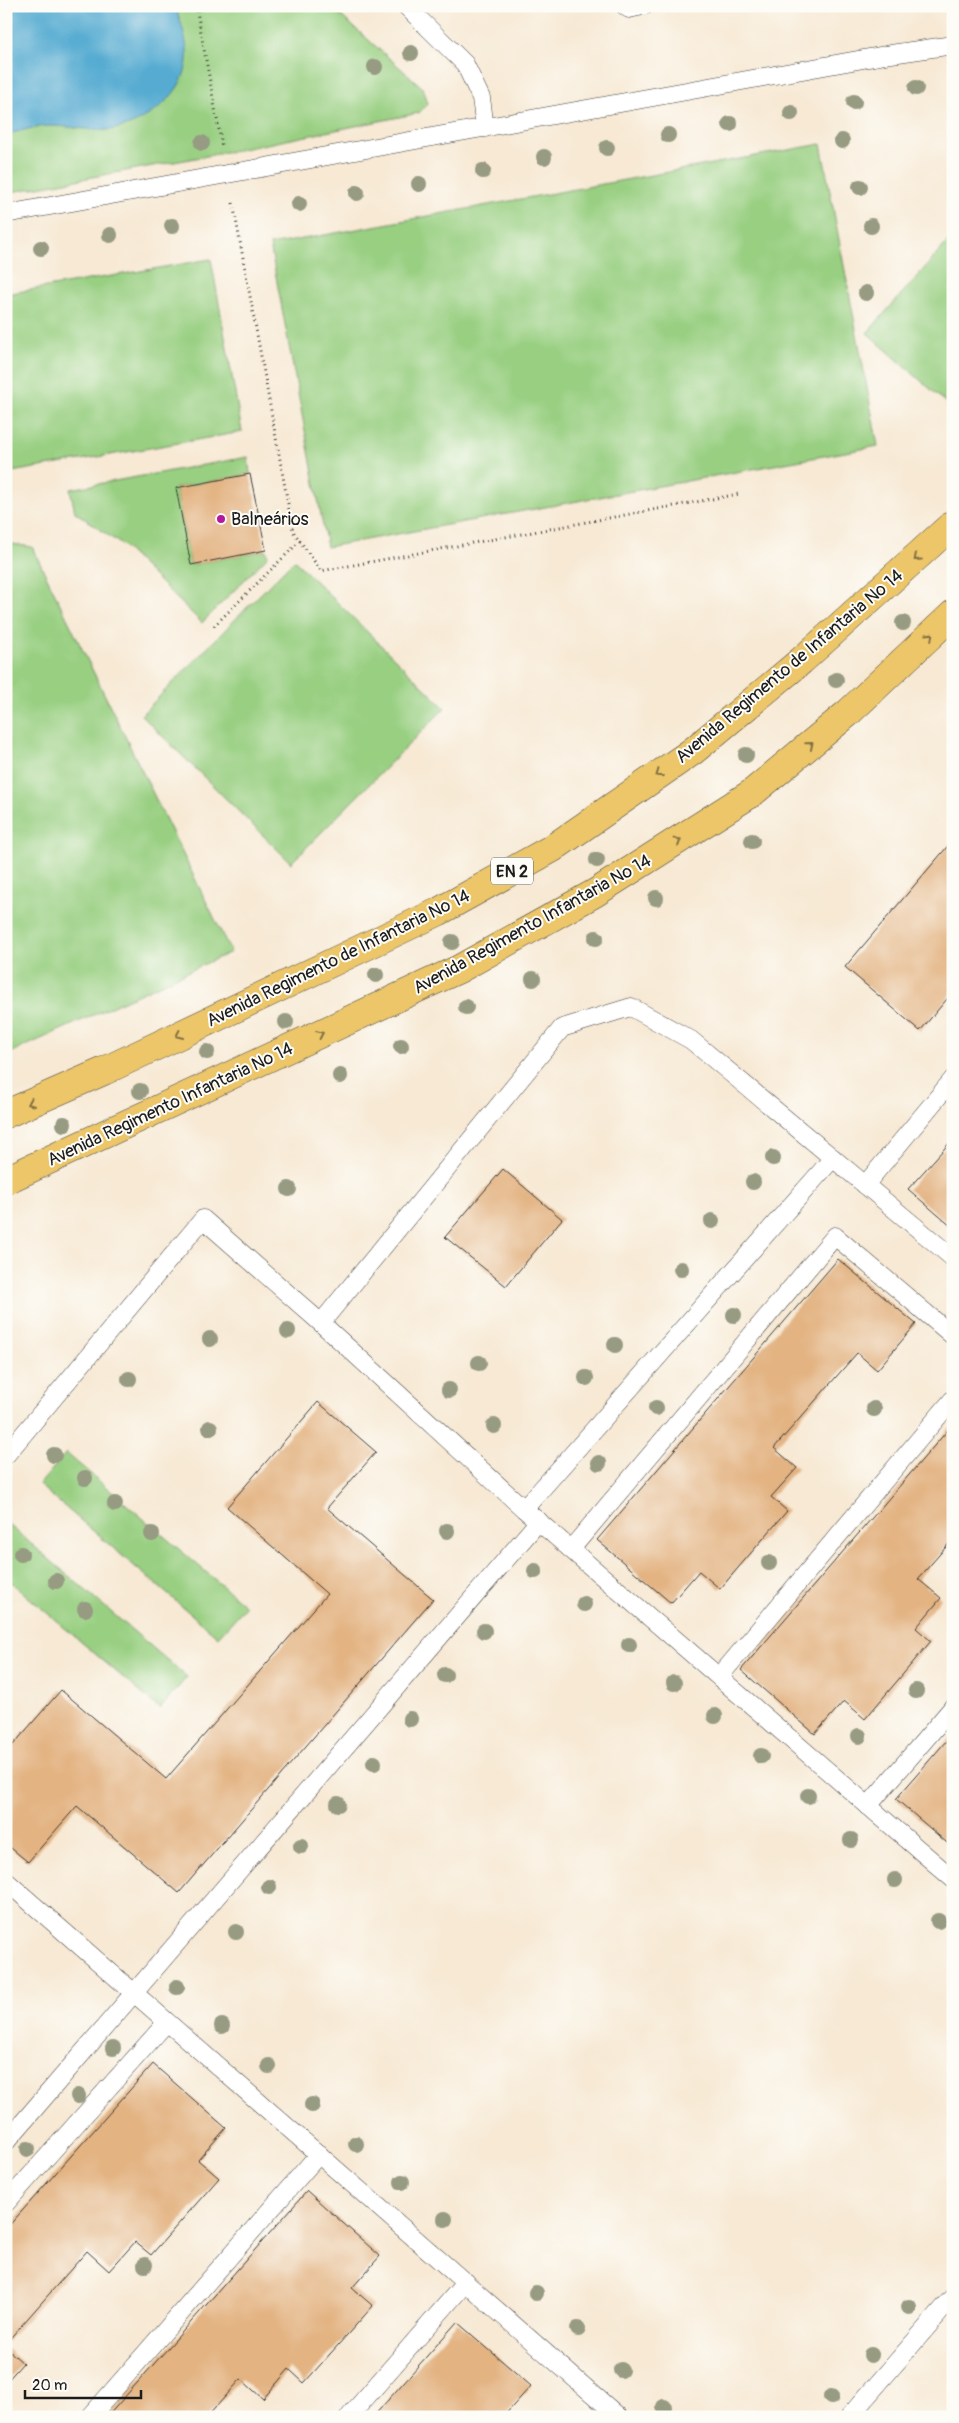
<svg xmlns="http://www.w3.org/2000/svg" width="959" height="2423" font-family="Pangolin,sans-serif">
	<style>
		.green { fill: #98cf81; stroke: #5a764e }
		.water { fill: #55abd1; stroke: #386476 }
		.building { fill: #e3b382 }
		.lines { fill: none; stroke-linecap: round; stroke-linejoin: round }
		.lane-casing { stroke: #3d3b38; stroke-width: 19 }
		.primary-casing { stroke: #3d3b38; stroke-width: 29 }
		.path { stroke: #3d3b38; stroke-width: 3; stroke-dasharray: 1 4; stroke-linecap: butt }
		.lane { stroke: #fff; stroke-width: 18 }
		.primary { stroke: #ecc669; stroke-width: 28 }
		.tree { fill: #969b82 }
		.oneway { stroke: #847142 }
		.poi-dot { fill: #b5179e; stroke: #fdfcf7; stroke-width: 2 }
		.labels { text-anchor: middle; stroke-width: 4; stroke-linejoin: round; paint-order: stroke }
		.shield { fill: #fdfcf7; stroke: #605f5e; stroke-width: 1 }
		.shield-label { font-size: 16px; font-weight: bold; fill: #1c1c1c }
		.poi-label { font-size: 18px; fill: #1c1c1c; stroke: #fdfcf7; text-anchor: start }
		.street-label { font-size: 18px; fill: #1c1c1c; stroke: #fdfcf7 }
	</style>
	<rect width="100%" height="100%" fill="#fdfcf7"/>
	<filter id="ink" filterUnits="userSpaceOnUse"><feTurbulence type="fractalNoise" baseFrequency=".02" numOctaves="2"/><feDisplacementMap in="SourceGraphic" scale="10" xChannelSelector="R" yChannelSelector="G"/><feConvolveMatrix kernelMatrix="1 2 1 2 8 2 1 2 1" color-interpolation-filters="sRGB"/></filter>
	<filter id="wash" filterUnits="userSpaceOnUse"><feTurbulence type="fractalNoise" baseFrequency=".0096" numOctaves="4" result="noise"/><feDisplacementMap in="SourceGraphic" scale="20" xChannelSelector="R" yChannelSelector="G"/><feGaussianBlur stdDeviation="1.12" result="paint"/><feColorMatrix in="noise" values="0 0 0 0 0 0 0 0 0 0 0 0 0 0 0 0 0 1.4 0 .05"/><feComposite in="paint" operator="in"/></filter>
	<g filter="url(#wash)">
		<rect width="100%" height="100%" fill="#f7e9d4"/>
		<g class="green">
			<polygon points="6,6 330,6 423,88 428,103 419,113 223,153 6,193"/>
			<polygon points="821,144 878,446 327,547 270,245"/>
			<polygon points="953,236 953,409 867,333"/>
			<polygon points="211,259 242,432 6,473 6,294"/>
			<polygon points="248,457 250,474 176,488 191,565 266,550 268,556 202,623 122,545 75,512 70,489"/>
			<polygon points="6,543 32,547 231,952 6,1055"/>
			<polygon points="294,560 445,708 291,863 141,715"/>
			<polygon points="66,1453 246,1606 218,1637 39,1485"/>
			<polygon points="8,1524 187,1677 160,1709 6,1578"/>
		</g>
		<path class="water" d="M6 6H175C181 22 189 44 187 62 183 97 141 127 108 130 89 131 70 126 51 126 36 126 20 131 6 135Z"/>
		<g id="blocks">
			<g class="building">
				<polygon points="250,474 266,550 191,565 176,488"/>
				<polygon points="953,840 953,992 920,1031 845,967"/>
				<polygon points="953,1139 953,1228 908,1189"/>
				<polygon points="503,1169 562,1219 506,1286 445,1237"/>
				<polygon points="838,1259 916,1324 877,1370 857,1353 774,1448 797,1468 771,1497 787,1511 720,1589 699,1571 671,1603 597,1540"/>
				<polygon points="318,1402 376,1452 327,1508 433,1599 179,1893 77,1806 28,1862 6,1844 6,1753 61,1690 166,1779 327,1594 227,1507"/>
				<polygon points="953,1424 953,1539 918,1579 941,1598 916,1628 931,1641 865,1719 844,1701 815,1734 741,1670"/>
				<polygon points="953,1733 953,1848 896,1799"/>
				<polygon points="153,2064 226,2128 198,2160 219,2178 151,2255 135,2242 109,2271 87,2251 6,2343 6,2229"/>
				<polygon points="307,2191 380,2256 352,2288 373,2306 304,2383 289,2369 263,2399 241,2379 207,2417 107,2417"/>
				<polygon points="457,2322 531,2386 503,2417 373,2417"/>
				<polygon points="6,2348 23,2363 6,2382"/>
			</g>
		</g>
	</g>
	<g filter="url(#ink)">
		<use href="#blocks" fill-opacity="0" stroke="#3d3b38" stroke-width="1"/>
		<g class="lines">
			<defs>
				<g id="lane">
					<polyline points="406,6 465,64 481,98 485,128"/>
					<polyline points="625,6 629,9 643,6"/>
					<polyline points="6,214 891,54 953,45"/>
					<polyline points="865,1185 953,1079"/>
					<polyline points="321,1323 562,1028 631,1007 691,1040 953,1258"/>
					<polyline points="6,1455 203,1219 321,1323 524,1509 953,1879"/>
					<polyline points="524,1509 833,1158"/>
					<polyline points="571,1549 835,1236 953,1336"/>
					<polyline points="719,1677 953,1399"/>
					<polyline points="868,1806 953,1707"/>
					<polyline points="6,1881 619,2417"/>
					<polyline points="6,2142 539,1521"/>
					<polyline points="6,2203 167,2022"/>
					<polyline points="90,2417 319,2154"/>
					<polyline points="349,2417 466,2282"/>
					<polyline points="849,2417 953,2297"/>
				</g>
				<g id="primary">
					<polyline points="6,1114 104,1071 438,912 553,848 693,751 801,661 953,524"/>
					<polyline points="6,1180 459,969 595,893 752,793 848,713 953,614"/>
				</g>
			</defs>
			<use href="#lane" class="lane-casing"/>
			<use href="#primary" class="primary-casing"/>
			<g class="path">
				<polyline points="196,6 222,146"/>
				<polyline points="233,203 293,531 321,571 739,494"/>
				<polyline points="214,626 300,541"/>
			</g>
			<use href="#lane" class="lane"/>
			<use href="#primary" class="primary"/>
		</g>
		<g class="tree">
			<circle cx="411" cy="53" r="8"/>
			<circle cx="375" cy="67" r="8"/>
			<circle cx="916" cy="88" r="8"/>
			<circle cx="854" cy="102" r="8"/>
			<circle cx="791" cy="113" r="8"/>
			<circle cx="730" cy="124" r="8"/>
			<circle cx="668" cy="135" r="8"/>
			<circle cx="842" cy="141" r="8"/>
			<circle cx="202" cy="143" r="8"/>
			<circle cx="607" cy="148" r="8"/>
			<circle cx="544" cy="157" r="8"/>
			<circle cx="483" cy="171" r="8"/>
			<circle cx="419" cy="184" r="8"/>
			<circle cx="860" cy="187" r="8"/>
			<circle cx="357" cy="193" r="8"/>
			<circle cx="299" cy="204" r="8"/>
			<circle cx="172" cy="226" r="8"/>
			<circle cx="871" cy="226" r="8"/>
			<circle cx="110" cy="235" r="8"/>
			<circle cx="41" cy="248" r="8"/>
			<circle cx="866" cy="293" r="8"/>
			<circle cx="903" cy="623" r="8"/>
			<circle cx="836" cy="680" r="8"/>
			<circle cx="746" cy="755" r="8"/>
			<circle cx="752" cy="841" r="8"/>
			<circle cx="597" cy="860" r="8"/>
			<circle cx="656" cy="898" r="8"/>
			<circle cx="596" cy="938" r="8"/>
			<circle cx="452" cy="942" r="8"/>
			<circle cx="376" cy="975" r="8"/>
			<circle cx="533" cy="979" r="8"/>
			<circle cx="466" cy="1007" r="8"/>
			<circle cx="286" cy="1022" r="8"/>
			<circle cx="401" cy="1046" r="8"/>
			<circle cx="207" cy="1052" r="8"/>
			<circle cx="340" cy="1076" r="8"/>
			<circle cx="140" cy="1091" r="8"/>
			<circle cx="64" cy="1124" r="8"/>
			<circle cx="773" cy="1158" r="8"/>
			<circle cx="753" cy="1182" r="8"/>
			<circle cx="289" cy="1189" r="8"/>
			<circle cx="712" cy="1221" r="8"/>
			<circle cx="681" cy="1269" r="8"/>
			<circle cx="734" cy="1315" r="8"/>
			<circle cx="288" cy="1331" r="8"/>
			<circle cx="210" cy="1339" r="8"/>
			<circle cx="615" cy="1345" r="8"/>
			<circle cx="479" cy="1363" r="8"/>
			<circle cx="586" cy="1378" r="8"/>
			<circle cx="129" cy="1379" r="8"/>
			<circle cx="449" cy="1390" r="8"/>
			<circle cx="656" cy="1408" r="8"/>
			<circle cx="874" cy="1409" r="8"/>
			<circle cx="494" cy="1426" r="8"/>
			<circle cx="210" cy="1428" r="8"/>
			<circle cx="54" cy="1455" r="8"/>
			<circle cx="599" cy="1463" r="8"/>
			<circle cx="85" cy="1478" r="8"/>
			<circle cx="115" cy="1504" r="8"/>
			<circle cx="447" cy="1531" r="8"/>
			<circle cx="152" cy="1534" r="8"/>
			<circle cx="21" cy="1554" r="8"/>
			<circle cx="769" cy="1563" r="8"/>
			<circle cx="535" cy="1571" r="8"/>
			<circle cx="56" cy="1581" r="8"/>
			<circle cx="584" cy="1604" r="8"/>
			<circle cx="85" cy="1609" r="8"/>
			<circle cx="484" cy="1631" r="8"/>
			<circle cx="629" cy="1645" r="8"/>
			<circle cx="445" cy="1675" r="8"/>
			<circle cx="674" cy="1683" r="8"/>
			<circle cx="916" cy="1691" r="8"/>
			<circle cx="715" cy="1716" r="8"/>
			<circle cx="410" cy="1719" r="8"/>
			<circle cx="859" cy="1736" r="8"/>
			<circle cx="761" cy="1756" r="8"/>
			<circle cx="374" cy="1763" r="8"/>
			<circle cx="808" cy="1796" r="8"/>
			<circle cx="338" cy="1804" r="8"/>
			<circle cx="851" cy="1840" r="8"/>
			<circle cx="301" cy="1846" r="8"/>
			<circle cx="895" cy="1880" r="8"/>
			<circle cx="269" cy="1887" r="8"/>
			<circle cx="938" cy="1921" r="8"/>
			<circle cx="236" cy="1932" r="8"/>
			<circle cx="177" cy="1987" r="8"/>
			<circle cx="222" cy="2026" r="8"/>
			<circle cx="113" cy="2048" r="8"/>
			<circle cx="269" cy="2066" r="8"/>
			<circle cx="78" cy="2096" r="8"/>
			<circle cx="312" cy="2105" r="8"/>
			<circle cx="356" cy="2144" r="8"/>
			<circle cx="28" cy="2149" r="8"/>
			<circle cx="402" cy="2182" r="8"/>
			<circle cx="445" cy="2219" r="8"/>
			<circle cx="145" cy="2265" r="8"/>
			<circle cx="536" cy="2293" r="8"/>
			<circle cx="909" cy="2307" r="8"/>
			<circle cx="578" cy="2329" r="8"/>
			<circle cx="871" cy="2355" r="8"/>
			<circle cx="621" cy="2370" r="8"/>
			<circle cx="831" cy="2397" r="8"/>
			<circle cx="664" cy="2407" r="8"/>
		</g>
		<defs><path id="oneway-chevron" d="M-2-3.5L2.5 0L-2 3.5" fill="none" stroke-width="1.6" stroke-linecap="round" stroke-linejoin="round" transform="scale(1.25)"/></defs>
		<g class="oneway">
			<use href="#oneway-chevron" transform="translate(917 558) rotate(138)"/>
			<use href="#oneway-chevron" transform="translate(930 636) rotate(-43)"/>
			<use href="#oneway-chevron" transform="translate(810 745) rotate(-40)"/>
			<use href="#oneway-chevron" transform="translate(659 774) rotate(145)"/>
			<use href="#oneway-chevron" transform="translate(678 841) rotate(-32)"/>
			<use href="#oneway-chevron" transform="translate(320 1034) rotate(-25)"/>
			<use href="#oneway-chevron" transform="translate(179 1035) rotate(155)"/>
			<use href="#oneway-chevron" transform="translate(31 1103) rotate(156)"/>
		</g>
	</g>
	<circle class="poi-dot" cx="221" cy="519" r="5"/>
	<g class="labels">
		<rect class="shield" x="491" y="857.5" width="42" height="27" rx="4"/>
		<g class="shield-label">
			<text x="512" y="877">EN 2</text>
		</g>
		<g class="poi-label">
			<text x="231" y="525">Balneários</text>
		</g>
		<g class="street-label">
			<text transform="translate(789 666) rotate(-40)" y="6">Avenida Regimento de Infantaria Nº 14</text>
			<text transform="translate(532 924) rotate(-29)" y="6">Avenida Regimento Infantaria Nº 14</text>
			<text transform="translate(338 958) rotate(-26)" y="6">Avenida Regimento de Infantaria Nº 14</text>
			<text transform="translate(170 1104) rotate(-25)" y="6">Avenida Regimento Infantaria Nº 14</text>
		</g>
	</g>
	<rect width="959" height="2423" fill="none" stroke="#fdfcf7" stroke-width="25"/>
	<path d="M25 2390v8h116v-8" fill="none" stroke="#1c1c1c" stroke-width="2.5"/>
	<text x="32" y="2390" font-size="15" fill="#1c1c1c" stroke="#fdfcf7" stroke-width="4" paint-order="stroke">20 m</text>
</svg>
